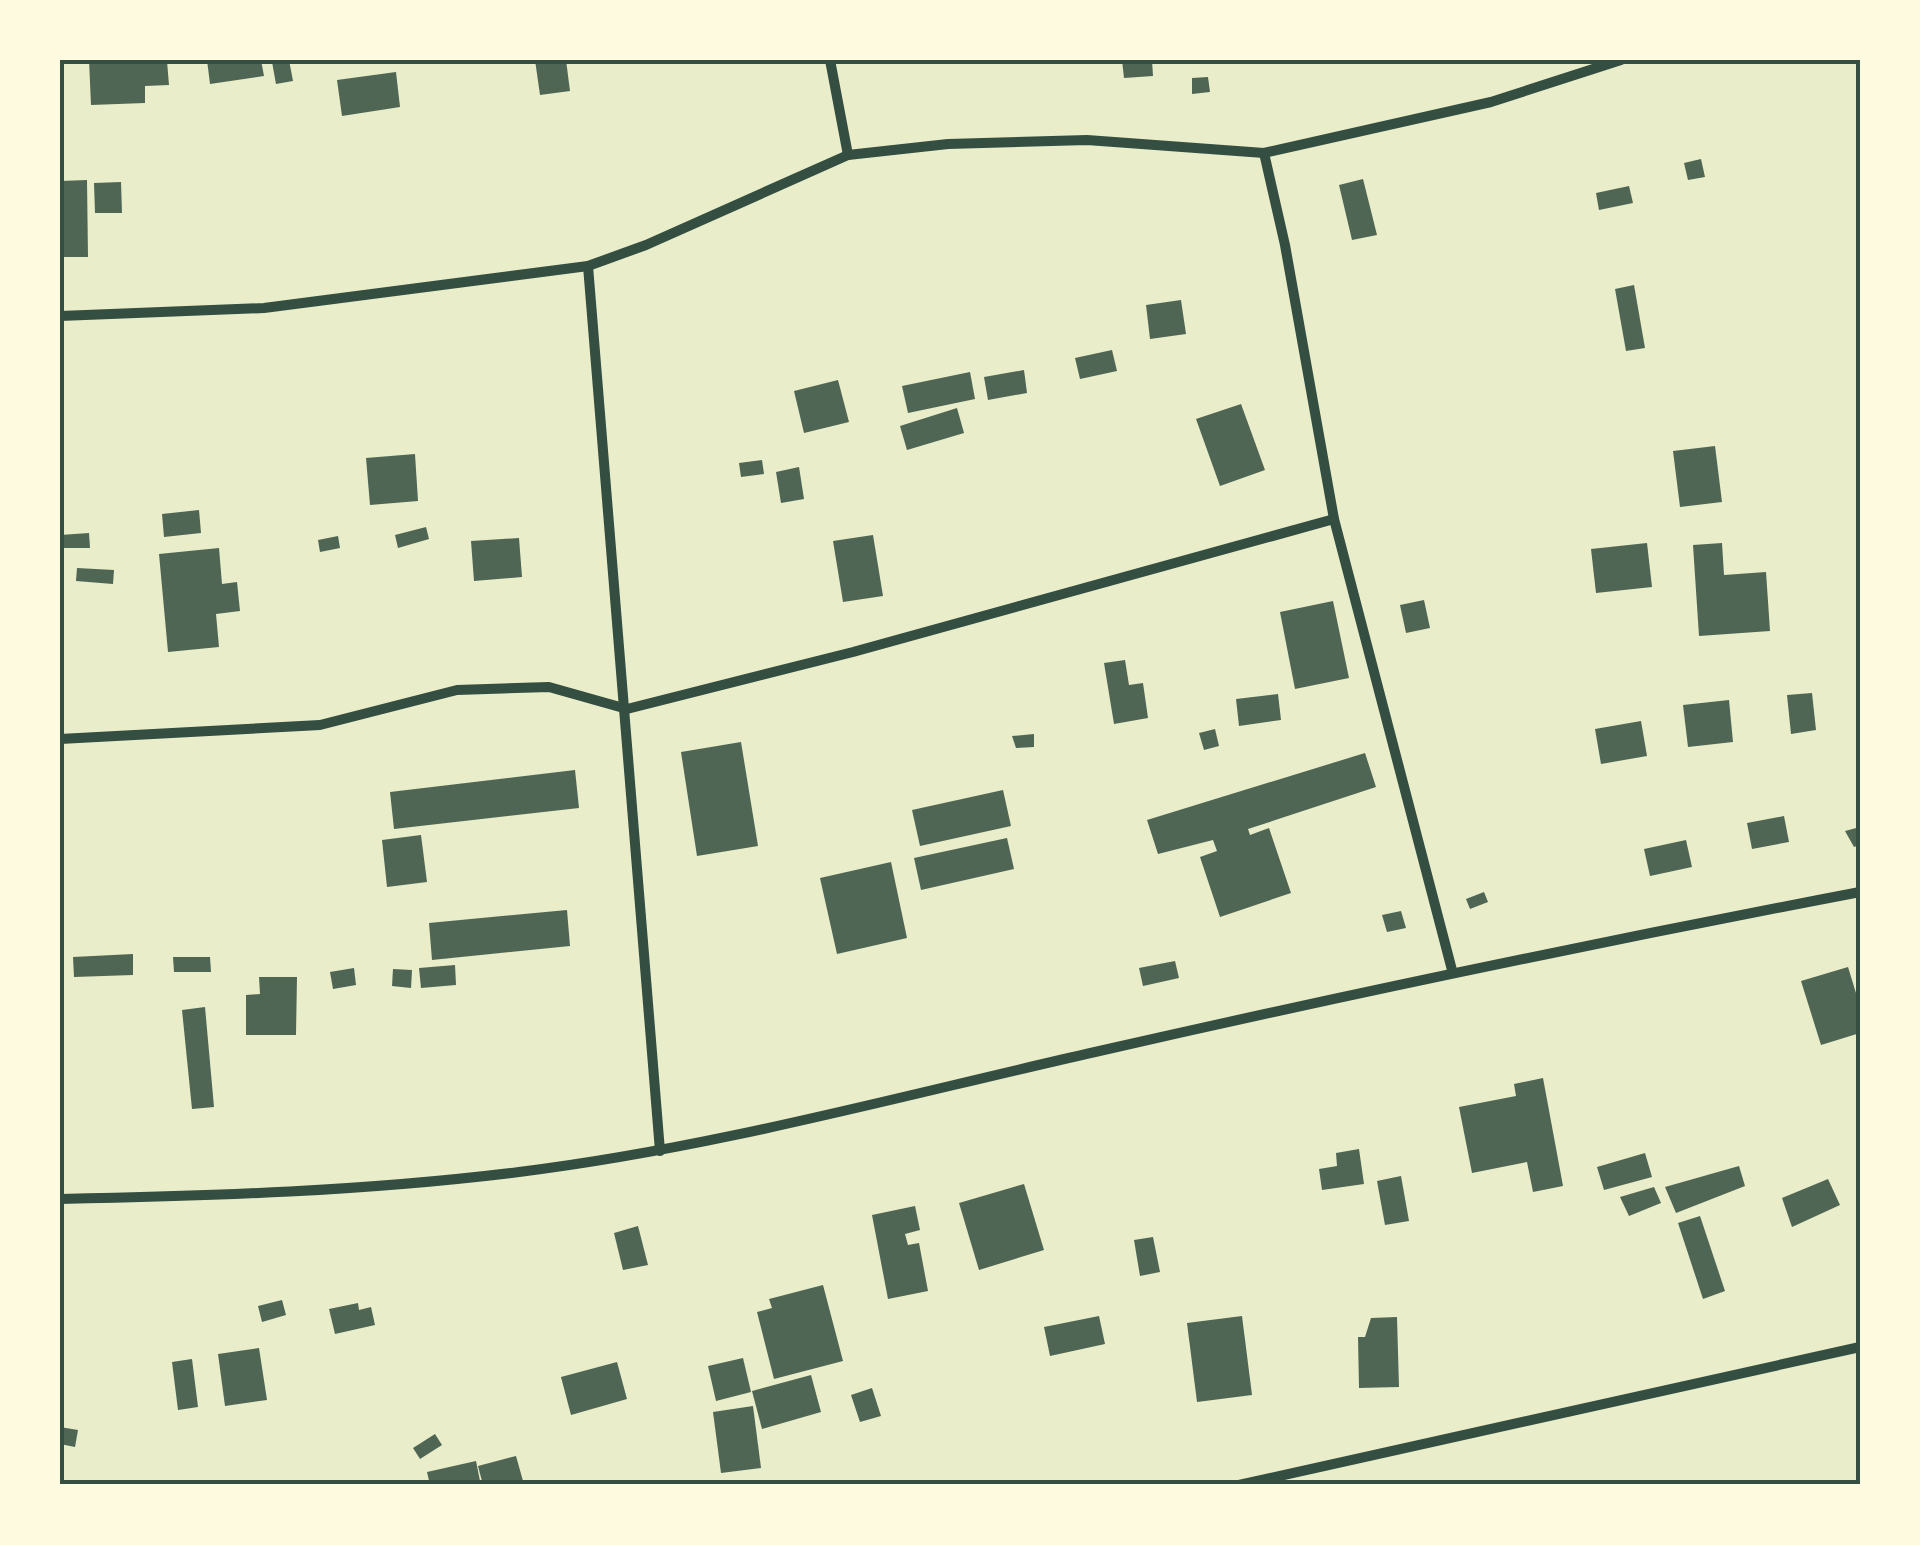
<svg xmlns="http://www.w3.org/2000/svg" width="1920" height="1545" font-family="'Sofia Sans Condensed',sans-serif">
	<style>
		.building { fill: #4f6655 }
		.lines { fill: none; stroke-linecap: round; stroke-linejoin: round }
		.minor { stroke: #344e41; stroke-width: 10 }
		.neatline { fill: none; stroke: #344e41; stroke-width: 4 }
	</style>
	<rect width="100%" height="100%" fill="#e9edc9"/>
	<g class="building">
		<polygon points="89,60 167,61 169,85 145,86 145,103 91,105"/>
		<polygon points="207,60 261,60 264,76 210,84"/>
		<polygon points="289,60 293,81 276,84 272,62"/>
		<polygon points="535,60 566,60 570,91 540,95"/>
		<polygon points="1122,60 1152,60 1153,76 1124,78"/>
		<polygon points="396,72 400,107 342,116 337,80"/>
		<polygon points="1208,77 1210,92 1192,94 1192,78"/>
		<polygon points="1701,159 1705,177 1688,180 1684,163"/>
		<polygon points="1363,179 1377,235 1352,240 1339,185"/>
		<polygon points="87,180 88,257 60,257 60,181"/>
		<polygon points="121,182 122,213 95,213 94,183"/>
		<polygon points="1629,186 1633,203 1599,210 1596,193"/>
		<polygon points="1634,285 1645,348 1626,351 1615,289"/>
		<polygon points="1181,300 1186,334 1150,339 1146,305"/>
		<polygon points="1112,350 1117,371 1080,379 1075,358"/>
		<polygon points="1024,370 1027,393 988,400 984,377"/>
		<polygon points="970,372 975,399 908,413 902,386"/>
		<polygon points="838,380 849,422 804,433 794,391"/>
		<polygon points="1241,404 1265,470 1220,486 1196,419"/>
		<polygon points="957,408 964,433 907,450 900,426"/>
		<polygon points="1715,446 1722,502 1680,507 1673,451"/>
		<polygon points="415,454 418,501 370,505 366,458"/>
		<polygon points="762,460 764,474 741,477 739,463"/>
		<polygon points="799,467 804,499 781,503 776,472"/>
		<polygon points="199,510 201,533 164,537 162,514"/>
		<polygon points="426,527 429,539 398,548 395,535"/>
		<polygon points="89,533 90,548 60,548 60,535"/>
		<polygon points="873,535 883,596 843,602 833,541"/>
		<polygon points="338,536 340,548 320,552 318,540"/>
		<polygon points="519,538 522,577 474,581 471,541"/>
		<polygon points="1647,543 1652,587 1596,593 1591,549"/>
		<polygon points="1722,543 1724,575 1766,572 1770,631 1699,636 1693,545"/>
		<polygon points="219,548 222,584 237,582 240,611 216,614 219,647 168,652 159,554"/>
		<polygon points="77,568 114,570 113,584 76,581"/>
		<polygon points="1424,600 1430,628 1406,633 1400,605"/>
		<polygon points="1333,601 1349,678 1295,689 1280,612"/>
		<polygon points="1125,660 1129,685 1143,683 1148,718 1114,724 1104,663"/>
		<polygon points="1812,693 1816,730 1791,734 1787,695"/>
		<polygon points="1278,694 1281,720 1239,726 1236,699"/>
		<polygon points="1729,700 1733,742 1688,747 1683,705"/>
		<polygon points="1641,721 1647,756 1601,764 1595,729"/>
		<polygon points="1215,729 1219,746 1204,750 1199,733"/>
		<polygon points="1034,734 1034,747 1016,748 1012,736"/>
		<polygon points="741,742 758,846 697,856 681,752"/>
		<polygon points="1365,753 1376,787 1248,829 1250,835 1269,828 1291,893 1220,917 1200,857 1217,851 1213,840 1158,854 1147,820"/>
		<polygon points="575,770 579,808 394,829 390,792"/>
		<polygon points="1003,790 1011,826 920,846 912,810"/>
		<polygon points="1784,816 1789,842 1752,849 1747,823"/>
		<polygon points="1860,827 1860,845 1854,847 1845,831"/>
		<polygon points="421,835 427,882 387,887 382,840"/>
		<polygon points="1007,838 1014,869 921,890 914,858"/>
		<polygon points="1686,840 1692,867 1650,876 1644,849"/>
		<polygon points="891,862 907,938 837,954 820,878"/>
		<polygon points="1484,892 1488,902 1470,909 1466,899"/>
		<polygon points="567,910 570,946 432,960 429,923"/>
		<polygon points="1401,911 1406,928 1387,932 1382,915"/>
		<polygon points="133,954 133,975 74,977 73,957"/>
		<polygon points="173,957 210,957 211,972 174,972"/>
		<polygon points="1175,961 1179,978 1143,986 1139,968"/>
		<polygon points="455,965 456,985 421,988 419,968"/>
		<polygon points="1848,967 1860,1006 1860,1033 1821,1045 1801,981"/>
		<polygon points="354,968 356,985 333,989 330,972"/>
		<polygon points="393,969 412,970 411,988 392,986"/>
		<polygon points="259,977 297,977 296,1035 246,1035 246,995 260,994"/>
		<polygon points="205,1007 214,1107 192,1109 182,1010"/>
		<polygon points="1543,1078 1563,1186 1533,1192 1527,1162 1472,1173 1459,1107 1516,1096 1514,1084"/>
		<polygon points="1359,1149 1364,1184 1322,1190 1319,1169 1337,1166 1336,1153"/>
		<polygon points="1645,1153 1652,1177 1604,1190 1597,1167"/>
		<polygon points="1739,1166 1745,1186 1676,1213 1665,1187"/>
		<polygon points="1401,1176 1409,1221 1385,1225 1377,1181"/>
		<polygon points="1828,1179 1840,1205 1792,1227 1782,1198"/>
		<polygon points="1024,1184 1044,1250 979,1270 959,1203"/>
		<polygon points="1654,1187 1661,1203 1629,1216 1620,1197"/>
		<polygon points="915,1206 920,1230 905,1234 908,1245 919,1243 928,1291 888,1299 872,1215"/>
		<polygon points="1700,1216 1725,1291 1703,1299 1678,1223"/>
		<polygon points="638,1226 648,1265 623,1270 614,1233"/>
		<polygon points="1153,1237 1160,1272 1140,1276 1134,1240"/>
		<polygon points="823,1285 843,1361 774,1379 757,1312 772,1308 769,1299"/>
		<polygon points="282,1300 286,1315 262,1322 258,1306"/>
		<polygon points="358,1303 359,1310 371,1307 375,1325 335,1334 329,1309"/>
		<polygon points="1099,1316 1105,1344 1050,1356 1044,1327"/>
		<polygon points="1242,1316 1252,1395 1197,1402 1187,1323"/>
		<polygon points="1397,1317 1399,1387 1359,1388 1358,1337 1365,1337 1371,1318"/>
		<polygon points="259,1348 267,1400 225,1406 218,1354"/>
		<polygon points="743,1358 751,1392 716,1401 708,1366"/>
		<polygon points="192,1359 198,1407 178,1410 172,1362"/>
		<polygon points="617,1362 627,1399 571,1415 561,1377"/>
		<polygon points="811,1375 821,1412 762,1429 752,1391"/>
		<polygon points="872,1388 881,1416 860,1422 851,1395"/>
		<polygon points="753,1406 761,1468 721,1473 713,1412"/>
		<polygon points="60,1427 78,1430 75,1447 60,1444"/>
		<polygon points="435,1434 442,1445 420,1459 413,1448"/>
		<polygon points="516,1456 523,1481 483,1485 478,1466"/>
		<polygon points="476,1461 480,1481 430,1485 427,1472"/>
	</g>
	<g class="lines">
		<g class="minor">
			<polyline points="830,60 848,155"/>
			<polyline points="1264,153 1285,245 1334,519 1452,970"/>
			<polyline points="588,266 660,1151"/>
			<polyline points="60,316 264,308 588,266 646,245 848,155 948,144 1087,140 1264,153 1491,102 1621,60"/>
			<polyline points="60,739 320,725 457,690 549,687 627,709 853,652 1334,519"/>
			<path d="M60 1199C213 1196 366 1191 519 1172 713 1148 904 1095 1095 1052 1349 994 1604 941 1860 892"/>
			<polyline points="1239,1485 1860,1347"/>
		</g>
	</g>
	<rect width="1920" height="1545" fill="none" stroke="#fefae0" stroke-width="125"/>
	<rect x="62" y="62" width="1796" height="1420" class="neatline"/>
</svg>
